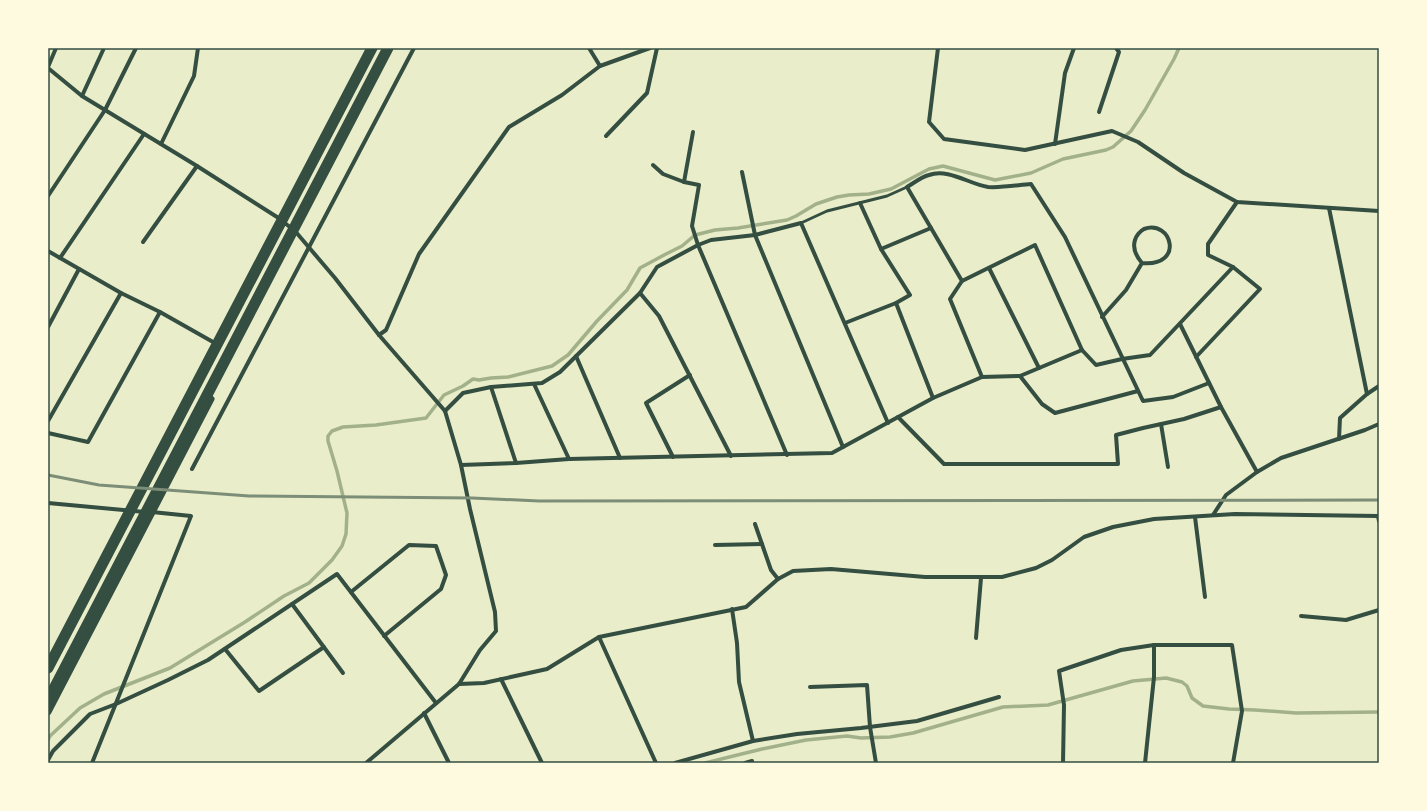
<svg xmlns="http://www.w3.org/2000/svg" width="1427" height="811" font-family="Commissioner,sans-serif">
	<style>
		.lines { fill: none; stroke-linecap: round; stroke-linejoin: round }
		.stream { stroke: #a3b18a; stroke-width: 3.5 }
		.service { stroke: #344e41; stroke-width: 3 }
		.minor { stroke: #344e41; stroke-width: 4 }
		.tertiary { stroke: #344e41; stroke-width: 7 }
		.motorway { stroke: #344e41; stroke-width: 11 }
		.rail { stroke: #7c8e77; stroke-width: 3 }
		.neatline { fill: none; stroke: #344e41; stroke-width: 1.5 }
	</style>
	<rect width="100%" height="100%" fill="#e9edc9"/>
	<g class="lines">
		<g class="stream">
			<polyline points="48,740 50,736 80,708 104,694 170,668 245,622 284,596 309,583 332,560 342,546 346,534 347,513 337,471 328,441 328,436 332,431 343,427 376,425 426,418 444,395 463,386 473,379 479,380 491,378 508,377 552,366 568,355 597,321 627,290 640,268 666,254 682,246 695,235 715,230 738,228 787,220 796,216 816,204 837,197 849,195 869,194 891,189 929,169 943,166 995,180 1031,173 1063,159 1106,150 1113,147 1131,131 1145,110 1174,59 1179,48"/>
			<polyline points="705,763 762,749 806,740 847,736 861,738 890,737 913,733 1003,707 1048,705 1133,681 1166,678 1182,682 1187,686 1192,698 1203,706 1229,709 1255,710 1296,713 1379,712"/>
		</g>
		<polyline class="service" points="801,223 827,211 887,196 907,187"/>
		<g class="minor">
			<polyline points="589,48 600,66"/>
			<polyline points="938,48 929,122 944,139 1025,150 1112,131 1138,142 1184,173 1237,202 1379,211"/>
			<polyline points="48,67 56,48"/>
			<polyline points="48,68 82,96 197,166 277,217 295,231 335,278 379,335 445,411 461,465 470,509 495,612 496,631 480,650 459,684 366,763"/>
			<polyline points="82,96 104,48"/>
			<polyline points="1099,112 1119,52 1116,48"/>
			<polyline points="606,136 647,93 657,48"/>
			<polyline points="161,144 194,76 198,48"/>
			<polyline points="1055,144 1065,73 1074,48"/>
			<polyline points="653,165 663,174 684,182 699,185 692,226 698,245 787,455"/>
			<polyline points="742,172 755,235 843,447"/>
			<polyline points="684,182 693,132"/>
			<polyline points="48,196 105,110 136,48"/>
			<polyline points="1329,208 1367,394 1340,418 1339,439"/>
			<polyline points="143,242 197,166"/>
			<polyline points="881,249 931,228"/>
			<polyline points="48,251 121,293 160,312 213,342"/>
			<polyline points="60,258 144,134"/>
			<polyline points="989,268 1039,368"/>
			<polyline points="962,281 1035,245 1082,350"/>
			<polyline points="640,293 659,316 731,456"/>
			<polyline points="896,303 933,398"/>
			<path d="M1102 317 1126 290 1142 263C1136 256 1132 249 1135 240 1136 236 1140 231 1144 229 1172 219 1185 267 1142 263"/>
			<polyline points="845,323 896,303 910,295 881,249 860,203"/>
			<polyline points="1180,324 1221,407 1257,472"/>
			<polyline points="48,327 79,269"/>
			<polyline points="379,335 386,330 419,254 509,127 562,95 600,66 650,48"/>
			<polyline points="576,356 620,458"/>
			<polyline points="1196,357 1260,289 1233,267"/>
			<polyline points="1020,376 1042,404 1055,413 1138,391"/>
			<path d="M982 377 950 299 962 281 907 187C914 183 921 177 929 175 948 168 969 184 988 187 1002 188 1018 185 1031 184L1065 237 1143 401 1173 397 1209 383"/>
			<polyline points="534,384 569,459"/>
			<polyline points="491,387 516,463"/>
			<polyline points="1367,394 1379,386"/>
			<polyline points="445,411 463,393 491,387 542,383 560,372 640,293 657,267 698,245 711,240 755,235 801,223 888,423"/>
			<polyline points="898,417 944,464 1118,464 1116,435 1143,428 1184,419 1221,407"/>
			<polyline points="48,421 121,293"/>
			<polyline points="1161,424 1168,467"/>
			<polyline points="48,433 88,442 160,312"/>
			<polyline points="673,457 646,403 690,375"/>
			<polyline points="461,465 516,463 569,459 832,453 933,398 982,377 1020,376 1082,350 1096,365 1122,359 1150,355 1233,267 1208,255 1208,244 1237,202"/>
			<polyline points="192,469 414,48"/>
			<polyline points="48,503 145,512"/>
			<polyline points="1213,515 1226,495 1257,472 1281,458 1365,430 1379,424"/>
			<polyline points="1195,517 1205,597"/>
			<polyline points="755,524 771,570 778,579"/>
			<polyline points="715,545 762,544"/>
			<polyline points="351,592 409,545 436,546 446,575 441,589 384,636"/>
			<polyline points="292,604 343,673"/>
			<polyline points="732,609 737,643 739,682 753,741"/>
			<polyline points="1301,616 1346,620 1379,610"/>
			<polyline points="599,637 656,763"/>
			<polyline points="976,638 981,578"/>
			<polyline points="225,649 259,691 324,647"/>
			<polyline points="501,679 542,763"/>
			<polyline points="459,684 484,683 547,669 599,637 746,607 778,579 793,571 831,569 925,577 1002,577 1036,568 1052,560 1084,537 1113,527 1154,519 1235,514 1378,516 1379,521"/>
			<polyline points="810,687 867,685 870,727 876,763"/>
			<polyline points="424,713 449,763"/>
			<polyline points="48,760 53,751 90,714 116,704 168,680 208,660 337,574 436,703"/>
			<polyline points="92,763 191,516 152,512"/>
			<polyline points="675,763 753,741 797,734 861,728 917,721 999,697"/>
			<polyline points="745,763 752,761 752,763"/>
			<polyline points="1063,763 1064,705 1059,671 1121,650 1154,645 1232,645 1242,711 1233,763"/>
			<polyline points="1145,763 1154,677 1154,645"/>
		</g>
		<polyline class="tertiary" points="48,712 211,399"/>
		<g class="motorway">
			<polyline points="48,668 372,48"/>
			<polyline points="48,700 388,48"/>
		</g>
		<polyline class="rail" points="48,475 99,485 249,496 472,498 539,501 1379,500"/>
	</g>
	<rect width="1427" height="811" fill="none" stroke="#fefae0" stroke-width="98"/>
	<rect x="49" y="49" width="1329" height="713" class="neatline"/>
</svg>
